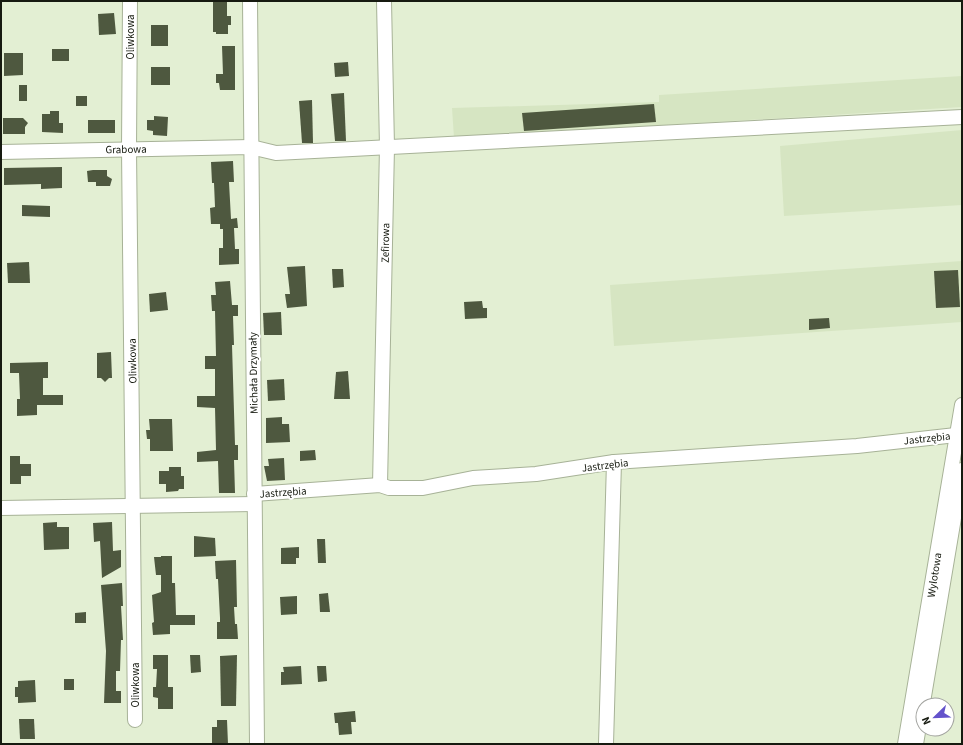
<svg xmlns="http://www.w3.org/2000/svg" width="963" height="745" font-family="'Source Sans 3',sans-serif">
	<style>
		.built { fill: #d6e5c2 }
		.building { fill: #4e583f }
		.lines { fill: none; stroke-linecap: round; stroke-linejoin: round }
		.minor-casing { stroke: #a7b297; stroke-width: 16 }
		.minor { stroke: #fff; stroke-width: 14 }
		.labels { text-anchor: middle; stroke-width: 4; stroke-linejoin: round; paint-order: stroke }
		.street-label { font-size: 11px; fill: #161a10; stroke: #fff }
	</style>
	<rect width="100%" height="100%" fill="#e3efd3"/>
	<g class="built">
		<polygon points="962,76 962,107 454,138 452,108 659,102 659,95"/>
		<polygon points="962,130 962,205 784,216 780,146"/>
		<polygon points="962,261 962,322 614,346 610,285"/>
	</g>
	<g class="building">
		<polygon points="213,1 227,1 227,16 231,16 231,25 228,25 228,34 216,34 216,32 213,32"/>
		<polygon points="114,13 116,34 99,35 98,14"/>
		<rect x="151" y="25" width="17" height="21"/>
		<polygon points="222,46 235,46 235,90 220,90 219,83 216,83 216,74 223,74"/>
		<rect x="52" y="49" width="17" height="12"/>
		<polygon points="4,53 23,53 23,75 4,76"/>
		<polygon points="348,62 349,76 335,77 334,63"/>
		<rect x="151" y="67" width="19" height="18"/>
		<rect x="19" y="85" width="8" height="16"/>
		<polygon points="344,93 346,141 335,141 331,94"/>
		<rect x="76" y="96" width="11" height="10"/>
		<polygon points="312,100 313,143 302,143 299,101"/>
		<polygon points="654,104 656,122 524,131 522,113"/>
		<polygon points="50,111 59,111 59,123 63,123 63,133 42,132 42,114 50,114"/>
		<polygon points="154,116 168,117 167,136 153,135 153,131 147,130 147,120 154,120"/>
		<polygon points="3,118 23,118 28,123 25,127 25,134 3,134"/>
		<rect x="88" y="120" width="27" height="13"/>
		<polygon points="233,161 234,182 229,182 231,219 237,218 238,228 234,228 235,249 239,249 239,264 219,265 219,248 223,248 223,229 220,229 220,224 211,224 210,208 215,207 214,183 212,183 211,162"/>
		<polygon points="62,167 62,188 41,189 41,184 4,185 4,168"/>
		<polygon points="93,170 107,170 107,176 112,179 110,186 96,186 96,182 88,182 87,171"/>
		<polygon points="22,205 50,206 50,217 22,216"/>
		<polygon points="29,262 30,283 8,283 7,263"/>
		<polygon points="305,266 307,306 287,308 285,294 290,294 287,267"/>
		<polygon points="332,269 343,269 344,287 333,288"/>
		<polygon points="958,270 960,307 936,308 934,271"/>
		<polygon points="230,281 232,305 238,305 238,316 233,316 234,345 232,345 235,445 238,445 238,460 234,460 235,493 219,493 218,461 197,462 197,452 216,450 215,408 197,407 197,396 215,396 215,369 205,369 205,356 216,356 215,311 212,311 211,295 216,295 215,282"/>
		<polygon points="166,292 168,310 150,312 149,294"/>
		<polygon points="482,301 483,308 487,308 487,318 465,319 464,302"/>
		<polygon points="281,312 282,335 264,335 263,313"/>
		<polygon points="829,318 830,328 809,330 809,319"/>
		<polygon points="111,352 112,378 109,378 105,382 101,378 97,378 97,353"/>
		<polygon points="48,362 48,378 43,378 43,395 63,395 63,405 37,405 37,415 17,416 17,399 20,399 19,373 10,373 10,363"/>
		<polygon points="348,371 350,399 334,399 336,372"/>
		<polygon points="284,379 285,400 268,401 267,380"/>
		<polygon points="282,417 282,424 289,424 290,442 266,443 266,418"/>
		<polygon points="149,419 172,419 173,451 150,451 150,439 147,439 146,430 150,430"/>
		<polygon points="315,450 316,460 300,461 300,451"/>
		<polygon points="10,456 20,456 20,464 31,464 31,476 21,476 21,484 10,484"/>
		<polygon points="284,458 285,480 267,481 264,466 269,466 268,459"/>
		<polygon points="169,467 181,467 181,476 184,476 184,489 179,489 178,491 166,492 166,484 159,484 159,471 169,471"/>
		<polygon points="57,522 57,527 69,527 69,549 44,550 43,523"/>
		<polygon points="112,522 113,551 121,550 121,567 102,578 100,541 94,542 93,523"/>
		<polygon points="194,536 215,538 216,556 194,557"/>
		<polygon points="317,539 325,539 326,563 318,563"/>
		<polygon points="299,547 299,558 296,558 296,564 281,564 281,548"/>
		<polygon points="161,556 172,556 172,583 175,583 176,615 195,615 195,625 170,625 170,634 153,635 152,623 154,622 152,595 161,592 161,575 156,575 154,557 161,557"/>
		<polygon points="236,560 237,607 234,607 235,624 237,624 238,639 217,639 217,622 220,622 220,618 218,579 216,579 215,561"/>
		<polygon points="122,583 123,606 121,606 123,640 121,640 120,671 116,671 116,691 121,691 121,703 104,703 106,651 101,585"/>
		<polygon points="328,593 330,612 320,612 319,594"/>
		<polygon points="297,596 297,614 281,615 280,597"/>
		<polygon points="86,612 86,623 75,623 75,613"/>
		<polygon points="153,655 168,655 168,687 173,687 173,709 158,709 158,698 153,697 153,687 156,687 157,669 153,669"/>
		<polygon points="190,655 200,655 201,672 191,673"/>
		<polygon points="237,655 236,706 221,706 220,656"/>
		<polygon points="301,666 302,684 281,685 281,672 284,672 283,667"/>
		<polygon points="317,666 326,666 327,681 318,682"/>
		<rect x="64" y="679" width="10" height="11"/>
		<polygon points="35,680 36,702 18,703 18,697 15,697 15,687 18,687 18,681"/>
		<polygon points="355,711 356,722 351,722 352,734 339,735 338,723 335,723 334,713"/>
		<polygon points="19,719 34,719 35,739 20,739"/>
		<polygon points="217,720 227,720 228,744 212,744 212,727 217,727"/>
	</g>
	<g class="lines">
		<defs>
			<g id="minor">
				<polyline points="130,1 129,149 135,720"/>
				<polyline points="250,1 257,744"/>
				<polyline points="1,152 251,147 276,153 962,117"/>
				<polyline points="380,485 387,147 384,1"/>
				<polyline points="254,494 380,485 389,488 423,488 473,478 536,474 614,462 857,446 956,435"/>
				<polyline points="1,508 254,504"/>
				<polyline points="606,744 614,462"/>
				<polyline points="905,744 962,405"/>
				<polyline points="916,744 962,470"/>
			</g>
		</defs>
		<use href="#minor" class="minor-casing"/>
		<use href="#minor" class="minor"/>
	</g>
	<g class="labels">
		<g class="street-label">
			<text transform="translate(130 37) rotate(-90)" y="4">Oliwkowa</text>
			<text transform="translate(126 149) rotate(-1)" y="4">Grabowa</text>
			<text transform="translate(385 243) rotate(-89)" y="4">Zefirowa</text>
			<text transform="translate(132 361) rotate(-91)" y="4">Oliwkowa</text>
			<text transform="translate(253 373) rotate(-91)" y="4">Michała Drzymały</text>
			<text transform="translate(927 438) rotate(-6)" y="4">Jastrzębia</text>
			<text transform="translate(605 465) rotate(-7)" y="4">Jastrzębia</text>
			<text transform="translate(283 492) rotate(-4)" y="4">Jastrzębia</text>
			<text transform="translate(934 575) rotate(-81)" y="4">Wylotowa</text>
			<text transform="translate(135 685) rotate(-90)" y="4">Oliwkowa</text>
		</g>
	</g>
	<rect width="963" height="745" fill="none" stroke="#161a10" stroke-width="4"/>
	<g transform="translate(935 717) rotate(247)"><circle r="19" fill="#ffffff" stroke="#a2a39f"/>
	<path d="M0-3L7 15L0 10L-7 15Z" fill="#6352cb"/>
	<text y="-6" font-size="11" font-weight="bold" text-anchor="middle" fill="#161a10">N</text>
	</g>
</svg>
